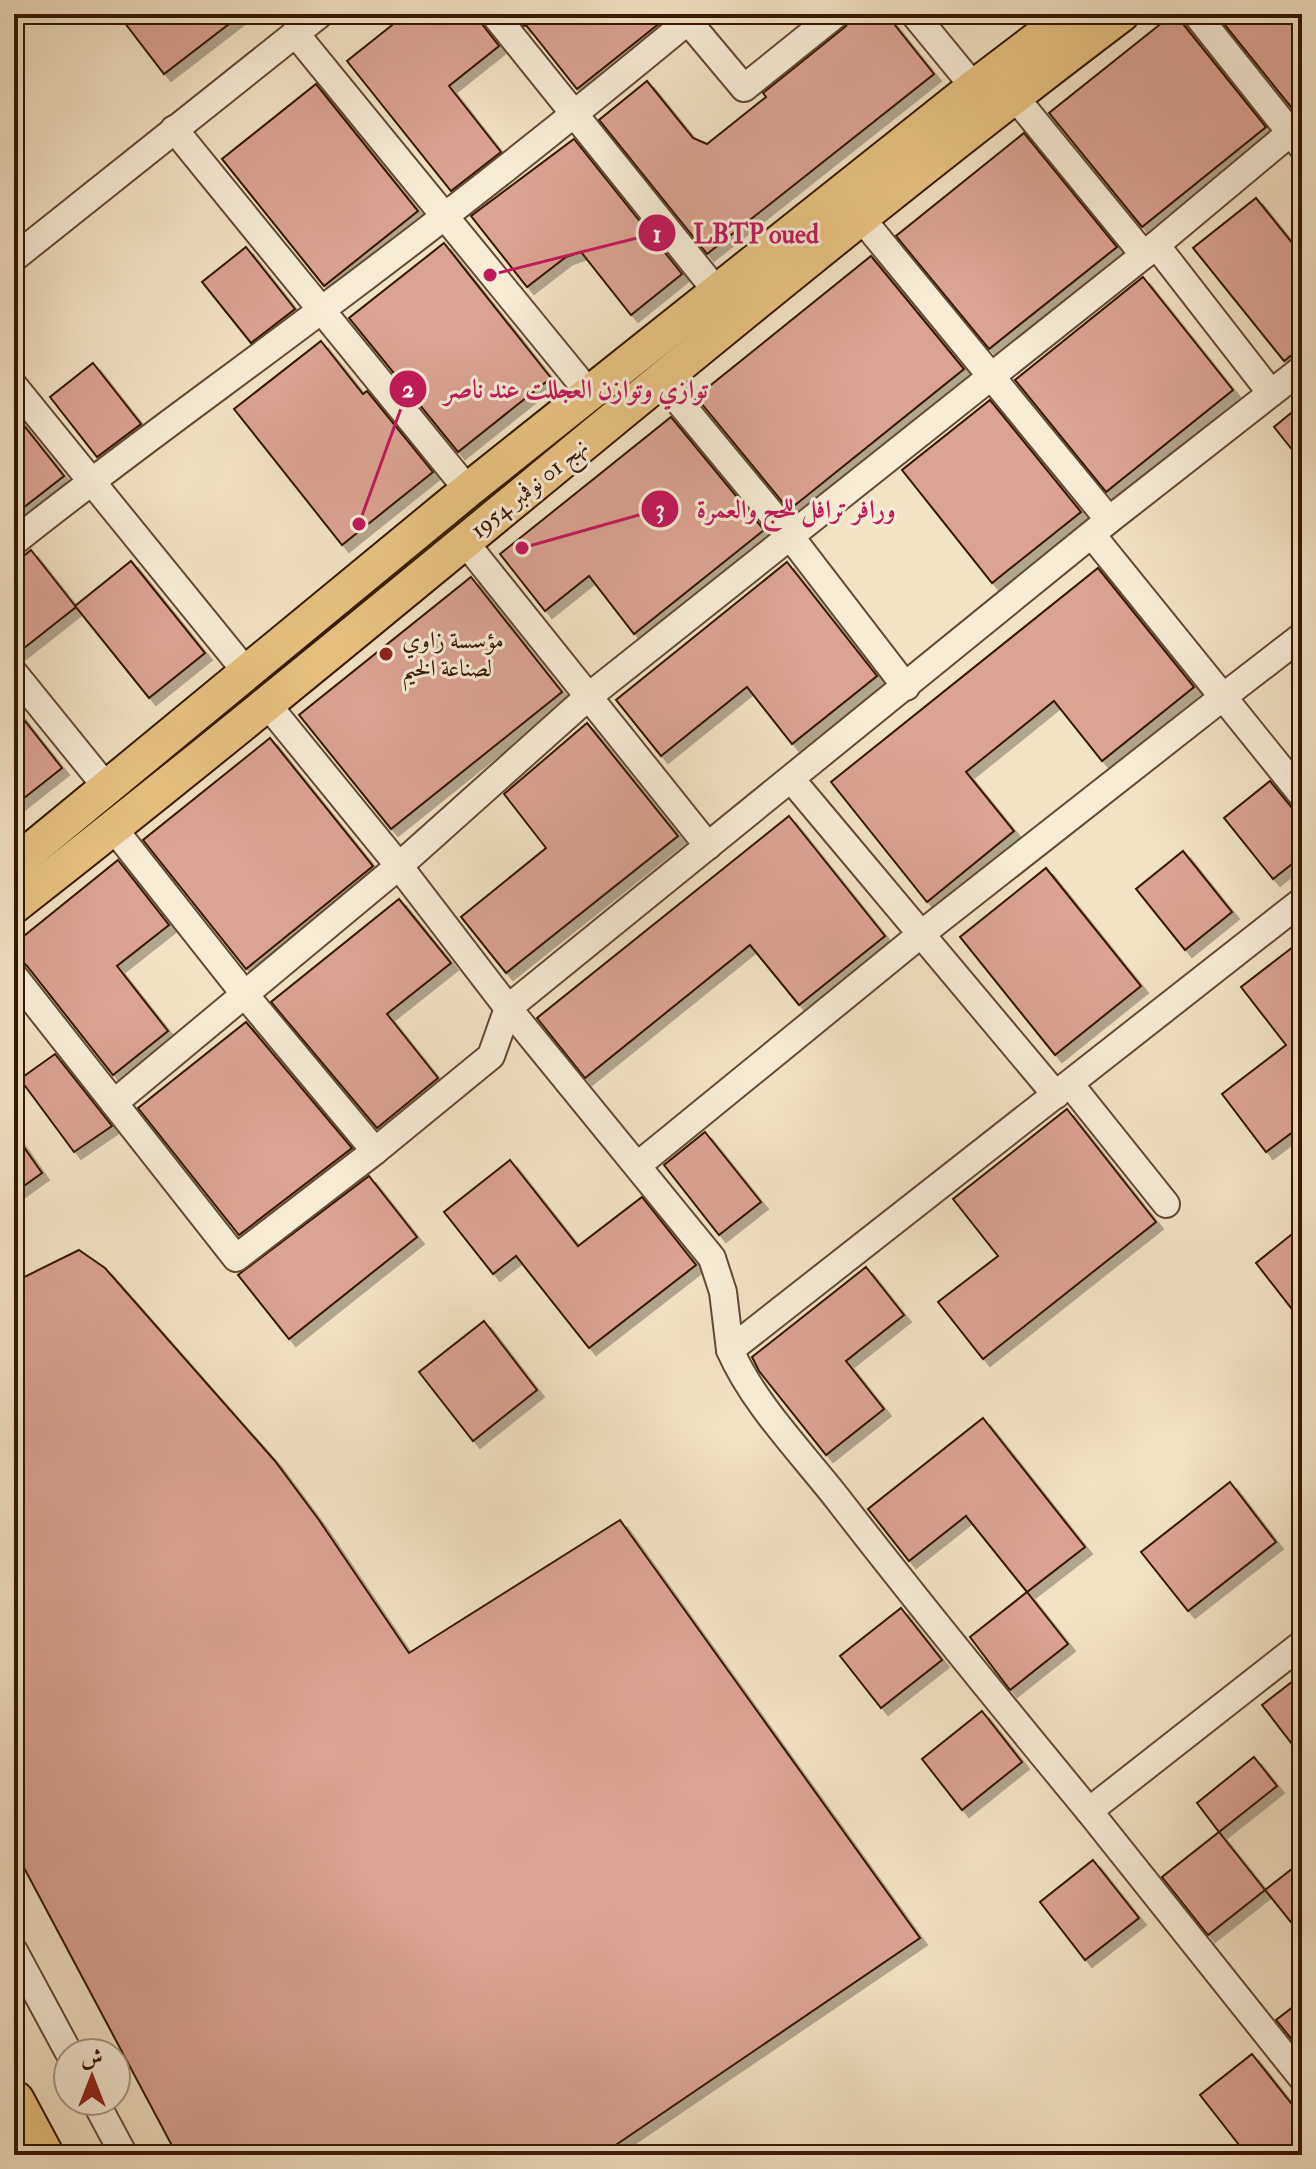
<svg xmlns="http://www.w3.org/2000/svg" width="1316" height="2169" font-family="'IM FELL Double Pica',Amiri,serif">
	<style>
		.building { fill: #dba391; stroke: #351702; stroke-width: 2; filter: url(#shadow) }
		.lines { fill: none; stroke-linecap: round; stroke-linejoin: round }
		.minor-casing { stroke: #644a32; stroke-width: 30 }
		.major-casing { stroke: #351702; stroke-width: 38 }
		.highway-casing { stroke: #351702; stroke-width: 44 }
		.minor { stroke: #f7edd7; stroke-width: 26 }
		.major { stroke: #e9c281; stroke-width: 34 }
		.highway { stroke: #e9c281; stroke-width: 40 }
		.poi-dot { fill: #8f2418; stroke: #f7edd7; stroke-width: 3 }
		.labels { text-anchor: middle; stroke-width: 6; stroke-linejoin: round; paint-order: stroke }
		.street-label { font-size: 24px; fill: #351702; stroke: #f7edd7 }
		.poi-label { font-size: 24px; fill: #351702; stroke: #f7edd7; text-anchor: start }
		.leader { fill: none; stroke: #c2185b; stroke-width: 3 }
		.callout-dot { fill: #c2185b; stroke: #f7edd7; stroke-width: 3 }
		.mark-label { font-size: 24px; text-anchor: middle; font-weight: bold; fill: #fff }
		.callout-label { font-size: 26px; text-anchor: middle; font-weight: bold; fill: #c2185b; stroke: #f7edd7; stroke-width: 6; stroke-linejoin: round; paint-order: stroke }
	</style>
	<defs>
		<filter id="shadow"><feDropShadow dx="7" dy="7" stdDeviation="0" flood-color="#0004"/></filter>
	</defs>
	<rect width="100%" height="100%" fill="#f2e3c2"/>
	<filter id="stains"><feTurbulence type="fractalNoise" baseFrequency=".0025" numOctaves="4"/><feColorMatrix values="0 0 0 0 .2 0 0 0 0 .09 0 0 0 0 .02 0 0 0 .5 -.17"/></filter>
	<radialGradient id="worn" r=".72"><stop offset=".6" stop-color="#630" stop-opacity="0"/><stop offset="1" stop-color="#630" stop-opacity=".3"/></radialGradient>
	<g class="building">
		<polygon points="118,14 242,14 164,74"/>
		<polygon points="406,14 478,14 482,24 499,46 449,86 501,152 451,191 347,61"/>
		<polygon points="515,14 666,14 666,18 577,89 526,25 524,26"/>
		<polygon points="852,14 886,14 934,74 707,254 599,120 647,81 693,138 707,144 766,97 763,93 846,26"/>
		<polygon points="1173,14 1180,14 1183,24 1266,127 1142,227 1049,113"/>
		<polygon points="1216,14 1302,14 1302,98 1291,107"/>
		<polygon points="316,84 418,211 324,286 222,159"/>
		<polygon points="1024,133 1117,247 989,349 896,236"/>
		<polygon points="574,139 682,274 631,315 581,252 566,257 527,287 471,216"/>
		<polygon points="1256,198 1302,255 1302,347 1284,361 1193,248"/>
		<polygon points="444,243 551,378 458,452 349,318"/>
		<polygon points="246,247 295,309 251,343 202,282"/>
		<polygon points="871,256 964,369 789,510 696,397"/>
		<polygon points="1143,277 1233,390 1106,492 1015,380"/>
		<polygon points="321,341 363,394 367,391 433,472 342,545 234,409"/>
		<polygon points="93,363 141,424 97,457 50,397"/>
		<polygon points="990,400 1081,512 992,583 902,470"/>
		<polygon points="1302,404 1302,462 1274,427"/>
		<polygon points="14,413 64,476 14,515"/>
		<polygon points="671,417 764,530 634,634 589,576 545,611 500,554"/>
		<polygon points="31,550 76,607 14,656 14,564"/>
		<polygon points="131,561 205,653 149,698 75,606"/>
		<polygon points="787,562 877,676 792,744 747,687 661,756 616,700"/>
		<polygon points="1098,568 1194,687 1102,761 1054,701 1012,735 966,772 1014,831 927,902 831,782"/>
		<polygon points="471,577 562,692 391,829 299,715"/>
		<polygon points="14,707 62,768 14,806"/>
		<polygon points="587,723 678,836 506,973 461,917 546,848 504,794"/>
		<polygon points="270,738 373,866 246,969 143,840"/>
		<polygon points="1270,781 1302,820 1302,856 1273,879 1224,818"/>
		<polygon points="789,816 885,936 799,1005 750,945 585,1078 537,1018"/>
		<polygon points="1183,851 1232,912 1185,950 1136,889"/>
		<polygon points="118,860 169,925 117,966 168,1031 113,1075 27,966 14,954 14,944"/>
		<polygon points="1046,868 1141,986 1055,1055 960,937"/>
		<polygon points="399,899 451,963 387,1014 438,1078 377,1128 271,1002"/>
		<polygon points="1302,940 1302,1125 1266,1152 1222,1094 1286,1045 1241,987"/>
		<polygon points="246,1022 352,1148 239,1235 138,1108"/>
		<polygon points="55,1054 112,1126 74,1152 20,1079"/>
		<polygon points="1067,1109 1156,1222 983,1359 938,1302 998,1256 953,1199"/>
		<polygon points="705,1132 761,1202 719,1235 664,1165"/>
		<polygon points="14,1133 42,1173 14,1193"/>
		<polygon points="510,1160 578,1246 642,1197 696,1265 589,1348 516,1256 493,1274 444,1212"/>
		<polygon points="369,1176 417,1237 289,1339 238,1275"/>
		<polygon points="1302,1226 1302,1322 1256,1263"/>
		<polygon points="79,1250 105,1268 275,1461 319,1520 409,1653 620,1520 920,1938 601,2155 177,2155 14,1849 14,1282"/>
		<polygon points="866,1267 904,1315 846,1361 884,1409 826,1455 759,1371 752,1357"/>
		<polygon points="484,1321 537,1390 473,1441 419,1372"/>
		<polygon points="983,1418 1085,1547 1027,1592 966,1516 909,1561 868,1509"/>
		<polygon points="1230,1482 1276,1542 1188,1611 1141,1552"/>
		<polygon points="1027,1592 1068,1644 1010,1690 970,1637"/>
		<polygon points="901,1608 942,1660 881,1708 840,1656"/>
		<polygon points="1302,1674 1302,1757 1262,1705"/>
		<polygon points="982,1711 1022,1762 962,1810 922,1759"/>
		<polygon points="1254,1757 1277,1786 1219,1832 1197,1803"/>
		<polygon points="1219,1832 1265,1890 1208,1935 1162,1877"/>
		<polygon points="1093,1860 1139,1918 1085,1960 1040,1902"/>
		<polygon points="1302,1861 1302,1936 1265,1890"/>
		<polygon points="1302,2000 1302,2052 1276,2020"/>
		<polygon points="1252,2054 1302,2117 1302,2155 1247,2155 1200,2095"/>
	</g>
	<g class="lines">
		<defs>
			<g id="minor">
				<polyline points="494,14 718,293"/>
				<polyline points="682,14 744,88 836,14"/>
				<polyline points="914,14 974,87"/>
				<polyline points="1196,14 1302,147"/>
				<polyline points="295,33 590,394"/>
				<polyline points="1014,96 1144,255"/>
				<polyline points="174,129 468,490"/>
				<polyline points="862,219 1109,520"/>
				<polyline points="1156,245 1271,393"/>
				<polyline points="14,258 320,14"/>
				<polyline points="661,380 790,536 906,687"/>
				<polyline points="14,386 248,674"/>
				<polyline points="464,541 708,846"/>
				<path d="M14 542C114 462 218 388 320 311 445 218 567 121 688 21"/>
				<polyline points="1302,636 1223,697 1302,795"/>
				<polyline points="14,673 108,789"/>
				<polyline points="267,704 399,866 588,697 1144,255 1302,123"/>
				<polyline points="791,779 1056,1095"/>
				<polyline points="114,829 246,996 375,1151"/>
				<path d="M1302 901 730 1350C753 1403 801 1452 837 1498 919 1604 1004 1708 1089 1811L1302 1644"/>
				<polyline points="14,976 114,1103 399,866 508,1008 1109,520 1302,369"/>
				<polyline points="1070,1084 1166,1204"/>
				<polyline points="114,1103 236,1258 375,1151 491,1056 508,1008 712,1258 723,1292 730,1350"/>
				<polyline points="638,1165 920,935 1223,697 1092,535"/>
				<polyline points="1089,1811 1302,2078"/>
				<polyline points="14,1951 69,2053"/>
				<polyline points="95,2101 124,2155"/>
			</g>
			<g id="major">
				<polyline points="14,864 468,490 974,87 1070,14"/>
				<path d="M14 906C388 614 744 300 1122 14"/>
			</g>
			<polyline id="highway" points="14,2101 43,2155"/>
		</defs>
		<use href="#minor" class="minor-casing"/>
		<use href="#major" class="major-casing"/>
		<use href="#highway" class="highway-casing"/>
		<use href="#minor" class="minor"/>
		<use href="#major" class="major"/>
		<use href="#highway" class="highway"/>
	</g>
	<circle class="poi-dot" cx="386" cy="654" r="8"/>
	<g class="labels">
		<g class="street-label">
			<text transform="translate(529 488) rotate(-39)" y="8">نهج 01 نوفمبر 1954</text>
		</g>
		<g class="poi-label">
			<text x="402" y="648">مؤسسة زاوي<tspan x="402" dy="28">لصناعة الخيم</tspan></text>
		</g>
	</g>
	<path class="leader" d="M490 275L657 233M359 524L408 389M522 548L660 509"/>
	<g class="callout-dot">
		<circle cx="490" cy="275" r="8"/>
		<circle cx="359" cy="524" r="8"/>
		<circle cx="522" cy="548" r="8"/>
		<circle cx="657" cy="233" r="20"/>
		<circle cx="408" cy="389" r="20"/>
		<circle cx="660" cy="509" r="20"/>
	</g>
	<g class="mark-label">
		<text x="657" y="242">1</text>
		<text x="408" y="397">2</text>
		<text x="660" y="517">3</text>
	</g>
	<g class="callout-label">
		<text x="756" y="243">LBTP oued</text>
		<text x="576" y="398">توازي وتوازن العجللت عند ناصر</text>
		<text x="796" y="518">ورافر ترافل للحج والعمرة</text>
	</g>
	<rect width="1316" height="2169" fill="none" stroke="#f2e3c2" stroke-width="48"/>
	<rect x="16" y="16" width="1284" height="2137" fill="none" stroke="#351702" stroke-width="4"/>
	<rect x="24" y="24" width="1268" height="2121" fill="none" stroke="#351702" stroke-width="2"/>
	<g transform="translate(92 2077)"><circle r="38" fill="#f7edd7" stroke="#a99782" stroke-width="2"/>
	<path d="M0-6L14 30L0 20L-14 30Z" fill="#8f2418"/>
	<text y="-12" font-size="22" font-weight="bold" text-anchor="middle" fill="#351702">ش</text>
	</g>
	<rect width="100%" height="100%" filter="url(#stains)"/>
	<rect width="100%" height="100%" fill="url(#worn)"/>
</svg>
